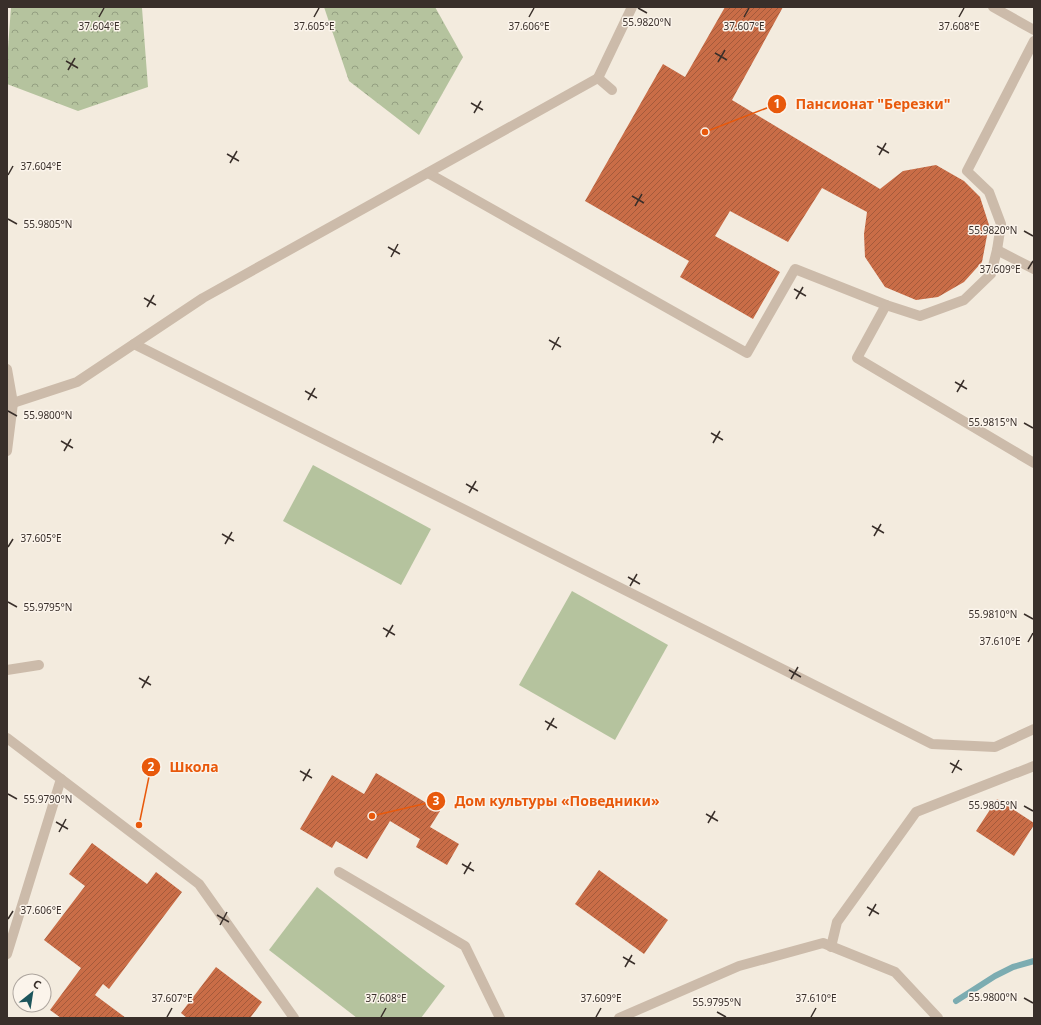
<svg xmlns="http://www.w3.org/2000/svg" width="1041" height="1025" font-family="'Noto Sans',sans-serif">
	<style>
		.forest { fill: url(#forest-crowns) }
		.green { fill: #b5c39e }
		.lines { fill: none; stroke-linecap: round; stroke-linejoin: round }
		.stream { stroke: #7cacb1; stroke-width: 6 }
		.building { fill: url(#building-hatch) }
		.service { stroke: #cba; stroke-width: 10 }
		.minor { stroke: #cba; stroke-width: 10 }
		.ticks { fill: none; stroke: #392f2a; stroke-width: 1.5 }
		.ticks-label { font-size: 10px; text-anchor: middle; fill: #392f2a; stroke: #fbf4eb; stroke-width: 3; stroke-linejoin: round; paint-order: stroke }
		.leader { fill: none; stroke: #e8590c; stroke-width: 1.5 }
		.callout-dot { fill: #e8590c; stroke: #fbf4eb; stroke-width: 1.5 }
		.mark-label { font-size: 12px; text-anchor: middle; font-weight: bold; fill: #fff }
		.callout-label { font-size: 14px; text-anchor: middle; font-weight: bold; fill: #e8590c; stroke: #fbf4eb; stroke-width: 3; stroke-linejoin: round; paint-order: stroke }
	</style>
	<defs>
		<pattern id="forest-crowns" width="20" height="18" patternUnits="userSpaceOnUse"><rect width="20" height="18" fill="#b5c39e"/><path d="M2 6a3 3 0 1 1 6 0M12 15a3 3 0 1 1 6 0" fill="none" stroke="#949f81"/></pattern>
		<pattern id="building-hatch" width="6" height="6" patternUnits="userSpaceOnUse"><rect width="6" height="6" fill="#c96d47"/><path d="M-1 1l2-2M0 6l6-6M5 7l2-2" fill="none" stroke="#a45a3b"/></pattern>
	</defs>
	<rect width="100%" height="100%" fill="#f3ebde"/>
	<g class="forest">
		<polygon points="11,7 143,7 142,8 148,87 78,111 7,84 7,62"/>
		<polygon points="324,7 435,7 463,57 419,135 349,81"/>
	</g>
	<g class="green">
		<polygon points="313,465 431,529 401,585 283,521"/>
		<polygon points="572,591 668,645 615,740 519,685"/>
		<polygon points="317,887 445,986 421,1018 357,1018 269,950"/>
	</g>
	<g class="lines">
		<polyline class="stream" points="956,1001 995,976 1013,967 1034,961"/>
	</g>
	<g class="building">
		<polygon points="725,7 783,7 732,100 880,189 903,171 936,165 964,181 980,197 989,225 982,262 964,282 938,297 916,300 885,287 865,257 864,234 867,212 822,188 788,242 730,211 715,236 780,272 753,319 680,277 689,261 585,201 663,64 685,77"/>
		<polygon points="376,773 440,811 430,827 459,844 447,865 416,847 420,839 390,821 367,859 336,841 332,848 300,829 332,775 364,794"/>
		<polygon points="997,799 1034,823 1034,825 1014,856 976,831"/>
		<polygon points="92,843 147,884 156,872 182,892 109,989 103,984 95,995 126,1018 61,1018 50,1010 81,968 44,940 85,886 69,874"/>
		<polygon points="599,870 668,920 644,954 575,904"/>
		<polygon points="216,967 262,1002 250,1018 187,1018 181,1013"/>
	</g>
	<g class="lines">
		<g class="service">
			<polyline points="993,7 1034,30"/>
			<polyline points="598,78 632,7"/>
			<polyline points="428,173 747,353 795,269 886,305 857,358 1034,463"/>
			<polyline points="997,250 1034,269"/>
			<polyline points="886,305 920,316 964,300 991,274 997,250 1001,224 989,192 967,171 1034,41"/>
			<polyline points="134,344 932,744 995,747 1034,729"/>
			<polyline points="7,401 13,403 77,382 203,298 598,78 612,90"/>
			<polyline points="7,670 39,665"/>
			<polyline points="7,738 61,779 7,954"/>
			<polyline points="61,779 199,884 294,1018"/>
			<polyline points="339,872 465,946 500,1018"/>
			<polyline points="831,947 837,922 916,812 1034,766"/>
		</g>
		<g class="minor">
			<polyline points="7,369 13,403 7,451"/>
			<polyline points="619,1018 739,966 823,943 895,972 938,1018"/>
		</g>
	</g>
	<path class="ticks" d="M638 8 647 13M99 17 104 8M314 17 319 8M529 17 534 8M744 17 749 8M959 17 964 8M715 53 727 60M66 61 78 68M718 62 725 50M68 70 75 58M471 103 483 110M474 113 481 101M877 146 889 153M227 154 239 161M879 155 886 143M230 163 237 151M8 175 13 166M632 196 644 203M635 206 642 194M8 219 17 224M1024 231 1033 236M388 247 400 254M391 257 398 244M1028 269 1033 261M794 289 806 296M144 298 156 305M796 299 803 287M147 307 154 295M549 340 561 347M552 350 559 337M955 382 967 389M305 391 317 398M957 392 964 380M308 400 315 388M8 411 17 416M1024 423 1033 428M711 433 723 440M61 441 73 448M713 443 720 431M64 451 71 439M466 484 478 491M469 493 476 481M872 526 884 533M222 534 234 541M874 536 881 524M225 544 232 532M8 547 13 539M628 577 640 584M630 586 637 574M8 602 17 607M1024 614 1033 619M383 628 395 635M386 637 393 625M1028 642 1033 633M789 670 801 677M139 678 151 685M791 679 798 667M142 688 149 676M545 721 557 728M547 730 554 718M950 763 962 770M300 771 312 778M952 773 959 760M303 781 310 769M8 794 17 799M1024 806 1033 811M706 814 718 821M56 822 68 829M708 823 715 811M59 832 66 819M462 864 474 871M464 874 471 862M867 907 879 914M217 915 229 922M869 916 876 904M8 919 13 911M220 925 227 912M623 957 635 964M625 967 632 955M1024 998 1033 1003M717 1012 726 1017M167 1017 172 1008M381 1017 386 1008M596 1017 601 1008M811 1017 816 1008"/>
	<g class="ticks-label">
		<text x="647" y="26">55.9820°N</text>
		<text x="314" y="30">37.605°E</text>
		<text x="99" y="30">37.604°E</text>
		<text x="529" y="30">37.606°E</text>
		<text x="744" y="30">37.607°E</text>
		<text x="959" y="30">37.608°E</text>
		<text x="41" y="170">37.604°E</text>
		<text x="48" y="228">55.9805°N</text>
		<text x="993" y="234">55.9820°N</text>
		<text x="1000" y="273">37.609°E</text>
		<text x="48" y="419">55.9800°N</text>
		<text x="993" y="426">55.9815°N</text>
		<text x="41" y="542">37.605°E</text>
		<text x="48" y="611">55.9795°N</text>
		<text x="993" y="618">55.9810°N</text>
		<text x="1000" y="645">37.610°E</text>
		<text x="48" y="803">55.9790°N</text>
		<text x="993" y="809">55.9805°N</text>
		<text x="41" y="914">37.606°E</text>
		<text x="993" y="1001">55.9800°N</text>
		<text x="172" y="1002">37.607°E</text>
		<text x="386" y="1002">37.608°E</text>
		<text x="601" y="1002">37.609°E</text>
		<text x="816" y="1002">37.610°E</text>
		<text x="717" y="1006">55.9795°N</text>
	</g>
	<path class="leader" d="M705 132L777 104M139 825L151 767M372 816L436 801"/>
	<g class="callout-dot">
		<circle cx="705" cy="132" r="4"/>
		<circle cx="139" cy="825" r="4"/>
		<circle cx="372" cy="816" r="4"/>
		<circle cx="777" cy="104" r="10"/>
		<circle cx="151" cy="767" r="10"/>
		<circle cx="436" cy="801" r="10"/>
	</g>
	<g class="mark-label">
		<text x="777" y="108">1</text>
		<text x="151" y="771">2</text>
		<text x="436" y="805">3</text>
	</g>
	<g class="callout-label">
		<text x="873" y="109">Пансионат "Березки"</text>
		<text x="194" y="772">Школа</text>
		<text x="557" y="806">Дом культуры «Поведники»</text>
	</g>
	<rect width="1041" height="1025" fill="none" stroke="#392f2a" stroke-width="16"/>
	<g transform="translate(32 993) rotate(30)"><circle r="19" fill="#fbf4eb" stroke="#ada59e"/>
	<path d="M0-3L7 15L0 10L-7 15Z" fill="#1d555c"/>
	<text y="-6" font-size="11" font-weight="bold" text-anchor="middle" fill="#392f2a">С</text>
	</g>
</svg>
